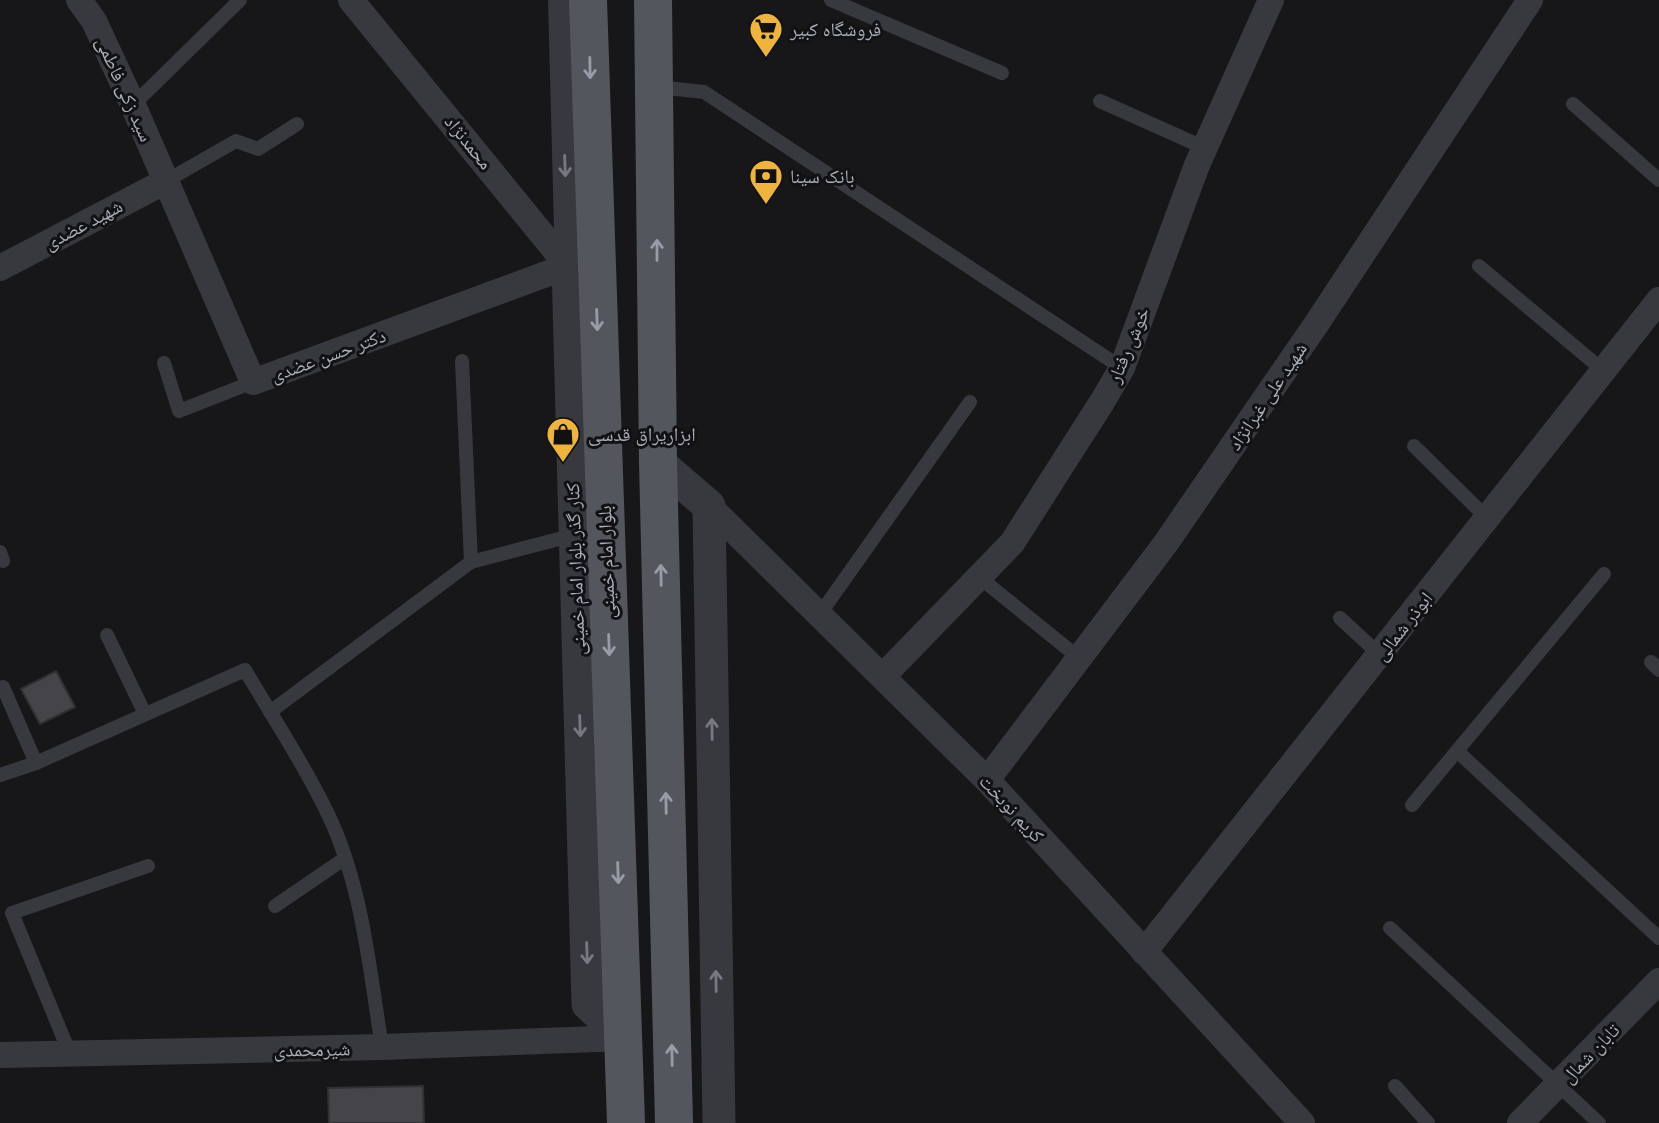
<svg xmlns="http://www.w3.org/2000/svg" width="1659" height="1123" font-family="Raleway,'Noto Naskh Arabic',sans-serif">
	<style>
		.building { fill: #444449; stroke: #313135; stroke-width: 2 }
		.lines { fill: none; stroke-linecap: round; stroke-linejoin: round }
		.service { stroke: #38393e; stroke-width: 14 }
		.minor { stroke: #38393e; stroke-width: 26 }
		.tertiary { stroke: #38393e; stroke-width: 33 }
		.primary { stroke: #54565d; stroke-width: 38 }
		.oneway { stroke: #999ca7 }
		.oneway2 { stroke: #777982 }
		.labels { text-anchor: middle; stroke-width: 6; stroke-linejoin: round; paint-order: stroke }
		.poi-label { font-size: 19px; fill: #aaaeb9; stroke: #121214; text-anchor: start }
		.street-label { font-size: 19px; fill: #aaaeb9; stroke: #121214 }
	</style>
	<rect width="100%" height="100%" fill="#171719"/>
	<g class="building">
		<polygon points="56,671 75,707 40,724 21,689"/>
		<polygon points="423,1086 424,1123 329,1123 328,1088"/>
	</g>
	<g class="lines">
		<g class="service">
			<polyline points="831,0 1002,73"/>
			<polyline points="657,87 704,92 1122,368"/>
			<polyline points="1100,101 1205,148"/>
			<polyline points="1573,104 1659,180"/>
			<polyline points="133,105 240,0"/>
			<polyline points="166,181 236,141 258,149 297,124"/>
			<polyline points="1479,266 1605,372"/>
			<polyline points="462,361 471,562"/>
			<polyline points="164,363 179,411 253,382"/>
			<polyline points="1414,446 1488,519"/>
			<polyline points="0,552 3,561"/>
			<polyline points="979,577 1079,658"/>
			<polyline points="820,614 970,402"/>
			<polyline points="1340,618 1380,655"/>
			<polyline points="107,635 145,714"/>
			<polyline points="1651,662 1659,670"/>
			<polyline points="3,687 36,763"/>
			<polyline points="270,712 471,562 574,535"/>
			<polyline points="1457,751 1659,938"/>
			<path d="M0 775 36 763 245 670C271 714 300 758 323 804 362 879 369 966 382 1047"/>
			<polyline points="1412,805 1604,574"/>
			<polyline points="275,906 344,859"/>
			<polyline points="1390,928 1599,1123"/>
			<polyline points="70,1054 12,913 148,866"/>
			<polyline points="1395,1086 1428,1123"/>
		</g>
		<g class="minor">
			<polyline points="79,0 94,21 133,105 253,382 568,266 561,0"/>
			<polyline points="351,0 568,266 572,266"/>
			<polyline points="0,268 166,181"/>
			<polyline points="709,506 987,780 1302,1123"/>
			<polyline points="883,676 1012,543 1102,402 1122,368 1197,165 1271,0"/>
			<polyline points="987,780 1166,543 1317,323 1530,0"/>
			<polyline points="1144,952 1659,300"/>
			<polyline points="0,1055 382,1047 624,1038"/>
			<polyline points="1520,1123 1659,981"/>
		</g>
		<g class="tertiary">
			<polyline points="568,266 588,1004 624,1038"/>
			<polyline points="658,462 709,506 719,1123"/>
		</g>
		<g class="primary">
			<polyline points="588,0 626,1123"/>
			<polyline points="653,0 658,462 674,1123"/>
		</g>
	</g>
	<defs><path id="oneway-shaft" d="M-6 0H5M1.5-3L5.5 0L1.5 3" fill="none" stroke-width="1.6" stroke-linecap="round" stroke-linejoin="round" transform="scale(1.75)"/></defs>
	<g class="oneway">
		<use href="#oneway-shaft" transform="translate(590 68) rotate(89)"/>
		<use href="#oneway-shaft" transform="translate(657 250) rotate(-90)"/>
		<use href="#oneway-shaft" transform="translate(597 320) rotate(88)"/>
		<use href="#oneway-shaft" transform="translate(661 575) rotate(-91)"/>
		<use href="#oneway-shaft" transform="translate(609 645) rotate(88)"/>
		<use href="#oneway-shaft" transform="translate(666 803) rotate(-91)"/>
		<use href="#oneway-shaft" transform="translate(618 873) rotate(88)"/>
		<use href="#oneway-shaft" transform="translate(672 1055) rotate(-91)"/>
	</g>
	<g class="oneway2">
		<use href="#oneway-shaft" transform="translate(565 166) rotate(88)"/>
		<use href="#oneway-shaft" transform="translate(580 726) rotate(88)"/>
		<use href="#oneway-shaft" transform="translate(712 729) rotate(-91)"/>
		<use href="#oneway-shaft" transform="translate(587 953) rotate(88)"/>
		<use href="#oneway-shaft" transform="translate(716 981) rotate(-91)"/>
	</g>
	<defs>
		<symbol id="supermarket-pin" viewBox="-11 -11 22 30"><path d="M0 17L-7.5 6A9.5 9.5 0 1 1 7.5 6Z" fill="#eeb43b" stroke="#121214"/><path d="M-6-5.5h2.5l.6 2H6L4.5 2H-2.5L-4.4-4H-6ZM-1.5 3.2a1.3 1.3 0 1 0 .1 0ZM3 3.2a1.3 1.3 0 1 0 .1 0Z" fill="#111"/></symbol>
		<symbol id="bank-pin" viewBox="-11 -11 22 30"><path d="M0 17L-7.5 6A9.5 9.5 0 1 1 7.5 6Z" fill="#eeb43b" stroke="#121214"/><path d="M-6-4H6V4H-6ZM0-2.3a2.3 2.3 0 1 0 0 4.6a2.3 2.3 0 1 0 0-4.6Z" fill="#111"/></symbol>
		<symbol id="shop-pin" viewBox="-11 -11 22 30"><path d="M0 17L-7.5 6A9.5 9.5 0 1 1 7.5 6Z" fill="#eeb43b" stroke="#121214"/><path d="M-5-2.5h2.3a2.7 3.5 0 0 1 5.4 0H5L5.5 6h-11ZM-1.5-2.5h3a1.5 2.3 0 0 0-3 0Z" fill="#111"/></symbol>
	</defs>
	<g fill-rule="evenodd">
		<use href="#supermarket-pin" x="747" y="10" width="38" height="52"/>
		<use href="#bank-pin" x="747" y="157" width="38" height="52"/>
		<use href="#shop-pin" x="544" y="415" width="38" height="52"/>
	</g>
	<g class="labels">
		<g class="poi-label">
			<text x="790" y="36">فروشگاه کبیر</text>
			<text x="790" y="183">بانک سینا</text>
			<text x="588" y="441">ابزاریراق قدسی</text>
		</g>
		<g class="street-label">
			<text transform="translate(125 89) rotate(66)" y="7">سید زکی فاطمی</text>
			<text transform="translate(469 142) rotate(51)" y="7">محمدنژاد</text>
			<text transform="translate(83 224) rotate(-28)" y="7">شهید عضدی</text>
			<text transform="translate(1128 345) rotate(-67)" y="7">خوش رفتار</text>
			<text transform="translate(328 355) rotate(-20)" y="7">دکتر حسن عضدی</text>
			<text transform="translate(1267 396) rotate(-56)" y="7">شهید علی غبرانژاد</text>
			<text transform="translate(606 562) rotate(-92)" y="7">بلوار امام خمینی</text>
			<text transform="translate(575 569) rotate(-92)" y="7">کنار گذر بلوار امام خمینی</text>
			<text transform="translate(1403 626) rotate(-52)" y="7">ابوذر شمالی</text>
			<text transform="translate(1012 808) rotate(47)" y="7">کریم نوبخت</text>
			<text transform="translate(312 1049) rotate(-1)" y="7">شیرمحمدی</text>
			<text transform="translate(1590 1053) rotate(-46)" y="7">تابان شمال</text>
		</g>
	</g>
</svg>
